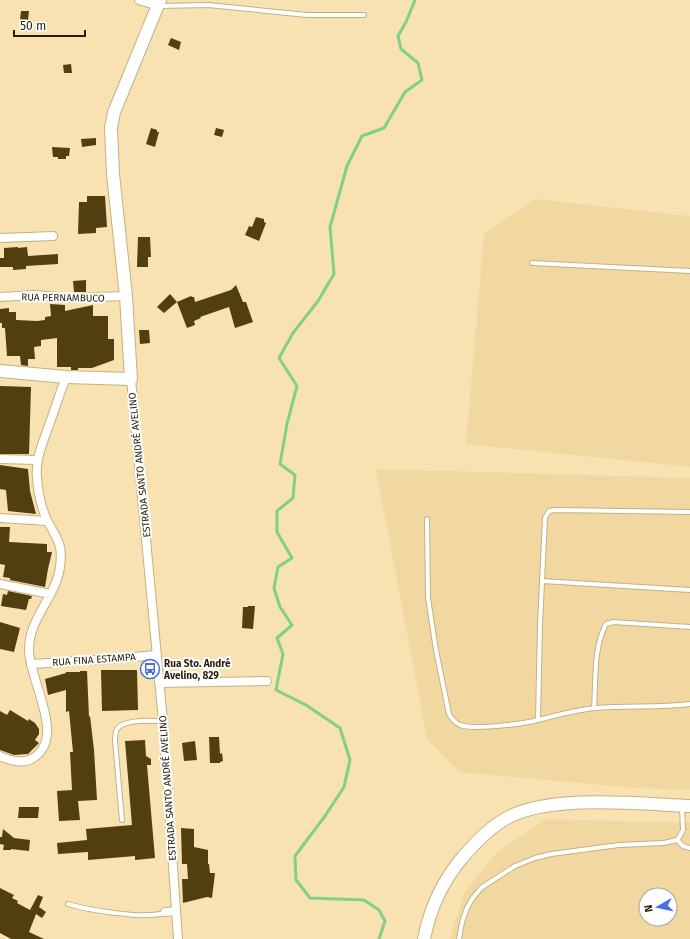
<svg xmlns="http://www.w3.org/2000/svg" width="690" height="939" font-family="'Fira Sans',sans-serif">
	<style>
		.built { fill: #f0d8a0; fill-rule: evenodd }
		.lines { fill: none; stroke-linecap: round; stroke-linejoin: round }
		.stream { stroke: #82cf8a; stroke-width: 3 }
		.building { fill: #513f10 }
		.service-casing { stroke: #c5b081; stroke-width: 6 }
		.minor-casing { stroke: #c5b081; stroke-width: 10 }
		.secondary-casing { stroke: #c5b081; stroke-width: 14 }
		.service { stroke: #fff; stroke-width: 4 }
		.minor { stroke: #fff; stroke-width: 8 }
		.secondary { stroke: #fff; stroke-width: 12 }
		.labels { text-anchor: middle; stroke-width: 4; stroke-linejoin: round; paint-order: stroke }
		.street-label { font-size: 10px; fill: #261e0b; stroke: #fff }
		.poi-label { font-size: 10px; font-weight: bold; fill: #261e0b; stroke: #fff; text-anchor: start }
	</style>
	<rect width="100%" height="100%" fill="#f8e2b1"/>
	<g class="built">
		<polygon points="535,199 690,216 690,467 466,444 484,233"/>
		<polygon points="376,469 690,478 690,790 635,788 459,772 427,739"/>
		<path d="M547 819 690 823V939H450L464 893 497 852ZM646 895H670V919H646Z"/>
	</g>
	<g class="lines">
		<polyline class="stream" points="379,939 385,921 379,910 364,900 310,898 296,880 295,856 325,816 344,787 350,760 340,728 306,705 276,690 283,654 277,638 292,625 280,607 274,588 278,567 292,558 277,532 277,511 293,498 295,475 280,464 287,424 297,386 279,358 293,333 318,301 334,274 330,227 347,166 362,136 384,128 405,92 422,80 418,63 401,49 398,36 406,22 415,0"/>
	</g>
	<g class="building">
		<polygon points="21,11 29,11 28,20 20,20"/>
		<polygon points="171,38 181,42 179,50 168,45"/>
		<polygon points="71,64 72,73 64,73 63,65"/>
		<polygon points="151,128 157,130 157,132 159,132 155,147 146,144"/>
		<polygon points="216,128 224,130 222,137 214,135"/>
		<polygon points="96,138 96,145 82,147 81,139"/>
		<polygon points="52,147 70,148 69,156 66,156 66,159 58,159 58,157 53,157"/>
		<polygon points="87,196 105,196 107,227 96,228 96,233 78,234 79,202 87,202"/>
		<polygon points="256,217 264,219 264,222 266,223 259,241 245,235 249,226 252,227"/>
		<polygon points="138,237 150,237 151,257 148,257 148,267 137,267"/>
		<polygon points="18,247 18,248 27,247 28,256 58,254 58,264 26,266 26,269 13,270 13,267 0,267 0,258 4,258 4,248"/>
		<polygon points="86,280 86,292 74,292 73,281"/>
		<polygon points="236,285 243,302 246,302 253,322 235,328 229,307 200,317 201,318 194,321 195,325 187,328 177,302 191,296 192,297 194,297 195,302 231,290"/>
		<polygon points="170,294 177,302 164,313 157,307"/>
		<polygon points="50,304 65,305 65,311 93,305 93,316 108,316 108,339 114,339 114,360 92,368 78,368 78,370 71,370 71,367 57,367 57,338 41,340 41,346 34,347 35,359 28,359 28,366 21,365 20,356 7,356 5,328 2,328 2,323 0,323 0,309 9,308 9,312 16,312 16,320 37,321 45,320 45,317 51,316"/>
		<polygon points="139,330 149,330 150,343 140,344"/>
		<polygon points="0,386 31,387 29,454 0,454"/>
		<polygon points="0,465 28,469 30,491 36,514 8,511 6,490 0,489"/>
		<polygon points="0,527 10,527 9,542 47,544 47,552 52,552 48,569 45,587 10,580 10,578 3,577 5,565 0,564"/>
		<polygon points="8,591 32,596 31,599 29,599 26,610 1,606 3,594 7,595"/>
		<polygon points="248,606 255,606 253,629 242,628 243,607 248,607"/>
		<polygon points="0,622 20,628 14,652 0,649"/>
		<polygon points="101,670 137,670 138,710 102,711"/>
		<polygon points="80,671 87,671 89,717 90,716 94,750 97,800 78,801 80,820 59,821 57,791 72,790 70,752 73,752 69,711 66,712 66,690 48,695 45,679 66,673 66,672 80,672"/>
		<polygon points="10,710 28,721 29,719 35,723 39,729 39,734 35,740 39,743 28,754 14,755 0,750 0,711 7,715"/>
		<polygon points="209,737 219,737 220,754 222,753 223,761 220,762 220,763 210,763"/>
		<polygon points="145,740 146,756 151,759 151,765 147,765 155,858 135,860 135,856 88,860 88,852 58,854 57,843 87,840 86,829 132,825 125,741"/>
		<polygon points="195,741 197,760 184,761 182,743"/>
		<polygon points="19,807 39,807 38,818 18,818"/>
		<polygon points="181,828 194,829 194,847 208,850 208,864 209,864 210,873 215,873 212,898 207,897 183,903 182,879 188,879 187,864 182,864"/>
		<polygon points="3,829 14,838 30,840 29,851 11,849 11,850 3,850 4,845 0,844 0,837 2,837"/>
		<polygon points="0,888 14,895 12,898 18,901 17,903 30,910 38,895 43,897 39,907 46,912 42,918 36,914 29,932 44,939 11,939 0,933"/>
	</g>
	<g class="lines">
		<defs>
			<g id="service">
				<polyline points="159,6 208,5 307,15 364,15"/>
				<polyline points="532,263 690,271"/>
				<path d="M427 519 428 598 436 650 449 714C452 719 455 723 460 725 475 730 522 724 538 720L540 624 545 518 549 511 556 510 690 512"/>
				<polyline points="542,581 690,590"/>
				<path d="M594 708C596 681 593 649 606 624L613 622 690 627"/>
				<path d="M538 720C557 715 576 710 595 708 627 705 658 708 690 704"/>
				<path d="M122 820 115 741C115 737 115 733 117 729 124 719 151 721 163 721"/>
				<polyline points="677,840 683,846 690,848"/>
				<path d="M68 904C84 909 99 911 115 913 132 915 148 917 165 913"/>
				<polyline points="459,939 462,922 467,908 472,899 481,888 515,866 535,858 551,854 619,845 664,843 677,840 680,836 683,830 682,808"/>
			</g>
			<g id="minor">
				<polyline points="139,0 158,6"/>
				<polyline points="0,238 53,236"/>
				<polyline points="0,297 35,295 69,298 126,296"/>
				<polyline points="131,379 163,721 178,939"/>
				<polyline points="0,459 37,460"/>
				<polyline points="0,518 47,521"/>
				<polyline points="0,584 50,594"/>
				<polyline points="31,664 111,659 156,655"/>
				<polyline points="159,683 267,681"/>
				<path d="M0 756C17 764 34 765 44 746 56 723 30 677 29 651 28 619 56 597 60 567 63 544 58 541 48 522 42 510 38 492 37 478 35 459 43 443 49 425 55 409 60 393 66 377"/>
				<polyline points="165,912 176,911"/>
			</g>
			<g id="secondary">
				<polyline points="0,371 66,377 131,379 126,296 113,174 111,128 114,112 122,93 160,0"/>
				<path d="M424 939C430 908 442 882 462 858 476 842 489 828 507 818 551 794 640 804 690 806"/>
			</g>
		</defs>
		<use href="#service" class="service-casing"/>
		<use href="#minor" class="minor-casing"/>
		<use href="#secondary" class="secondary-casing"/>
		<use href="#service" class="service"/>
		<use href="#minor" class="minor"/>
		<use href="#secondary" class="secondary"/>
	</g>
	<defs>
		<symbol id="bus-ring" viewBox="-11 -11 22 22"><circle r="9.5" fill="#fff" stroke="#496fe2" stroke-width="1.5"/><path d="M-5-6H5V4H4V6H2V4H-2V6H-4V4H-5ZM-3.5-4V0h7V-4ZM-3.5 1.2v1.5H-2V1.2ZM2 1.2v1.5H3.5V1.2Z" fill="#496fe2"/></symbol>
	</defs>
	<g fill-rule="evenodd">
		<use href="#bus-ring" x="139" y="658" width="22" height="22"/>
	</g>
	<g class="labels">
		<g class="street-label">
			<text transform="translate(63 297) rotate(1)" y="4">RUA PERNAMBUCO</text>
			<text transform="translate(139 465) rotate(-96)" y="4">ESTRADA SANTO ANDRÉ AVELINO</text>
			<text transform="translate(94 659) rotate(-4)" y="4">RUA FINA ESTAMPA</text>
			<text transform="translate(167 788) rotate(-94)" y="4">ESTRADA SANTO ANDRÉ AVELINO</text>
		</g>
		<g class="poi-label">
			<text x="164" y="667">Rua Sto. André<tspan x="164" dy="12">Avelino, 829</tspan></text>
		</g>
	</g>
	<g transform="translate(658 907) rotate(261)"><circle r="19" fill="#ffffff" stroke="#a8a59d"/>
	<path d="M0-3L7 15L0 10L-7 15Z" fill="#496fe2"/>
	<text y="-6" font-size="11" font-weight="bold" text-anchor="middle" fill="#261e0b">N</text>
	</g>
	<path d="M14 30v6h71v-6" fill="none" stroke="#261e0b" stroke-width="2"/>
	<text x="20" y="30" font-size="12" fill="#261e0b" stroke="#ffffff" stroke-width="3" paint-order="stroke">50 m</text>
</svg>
